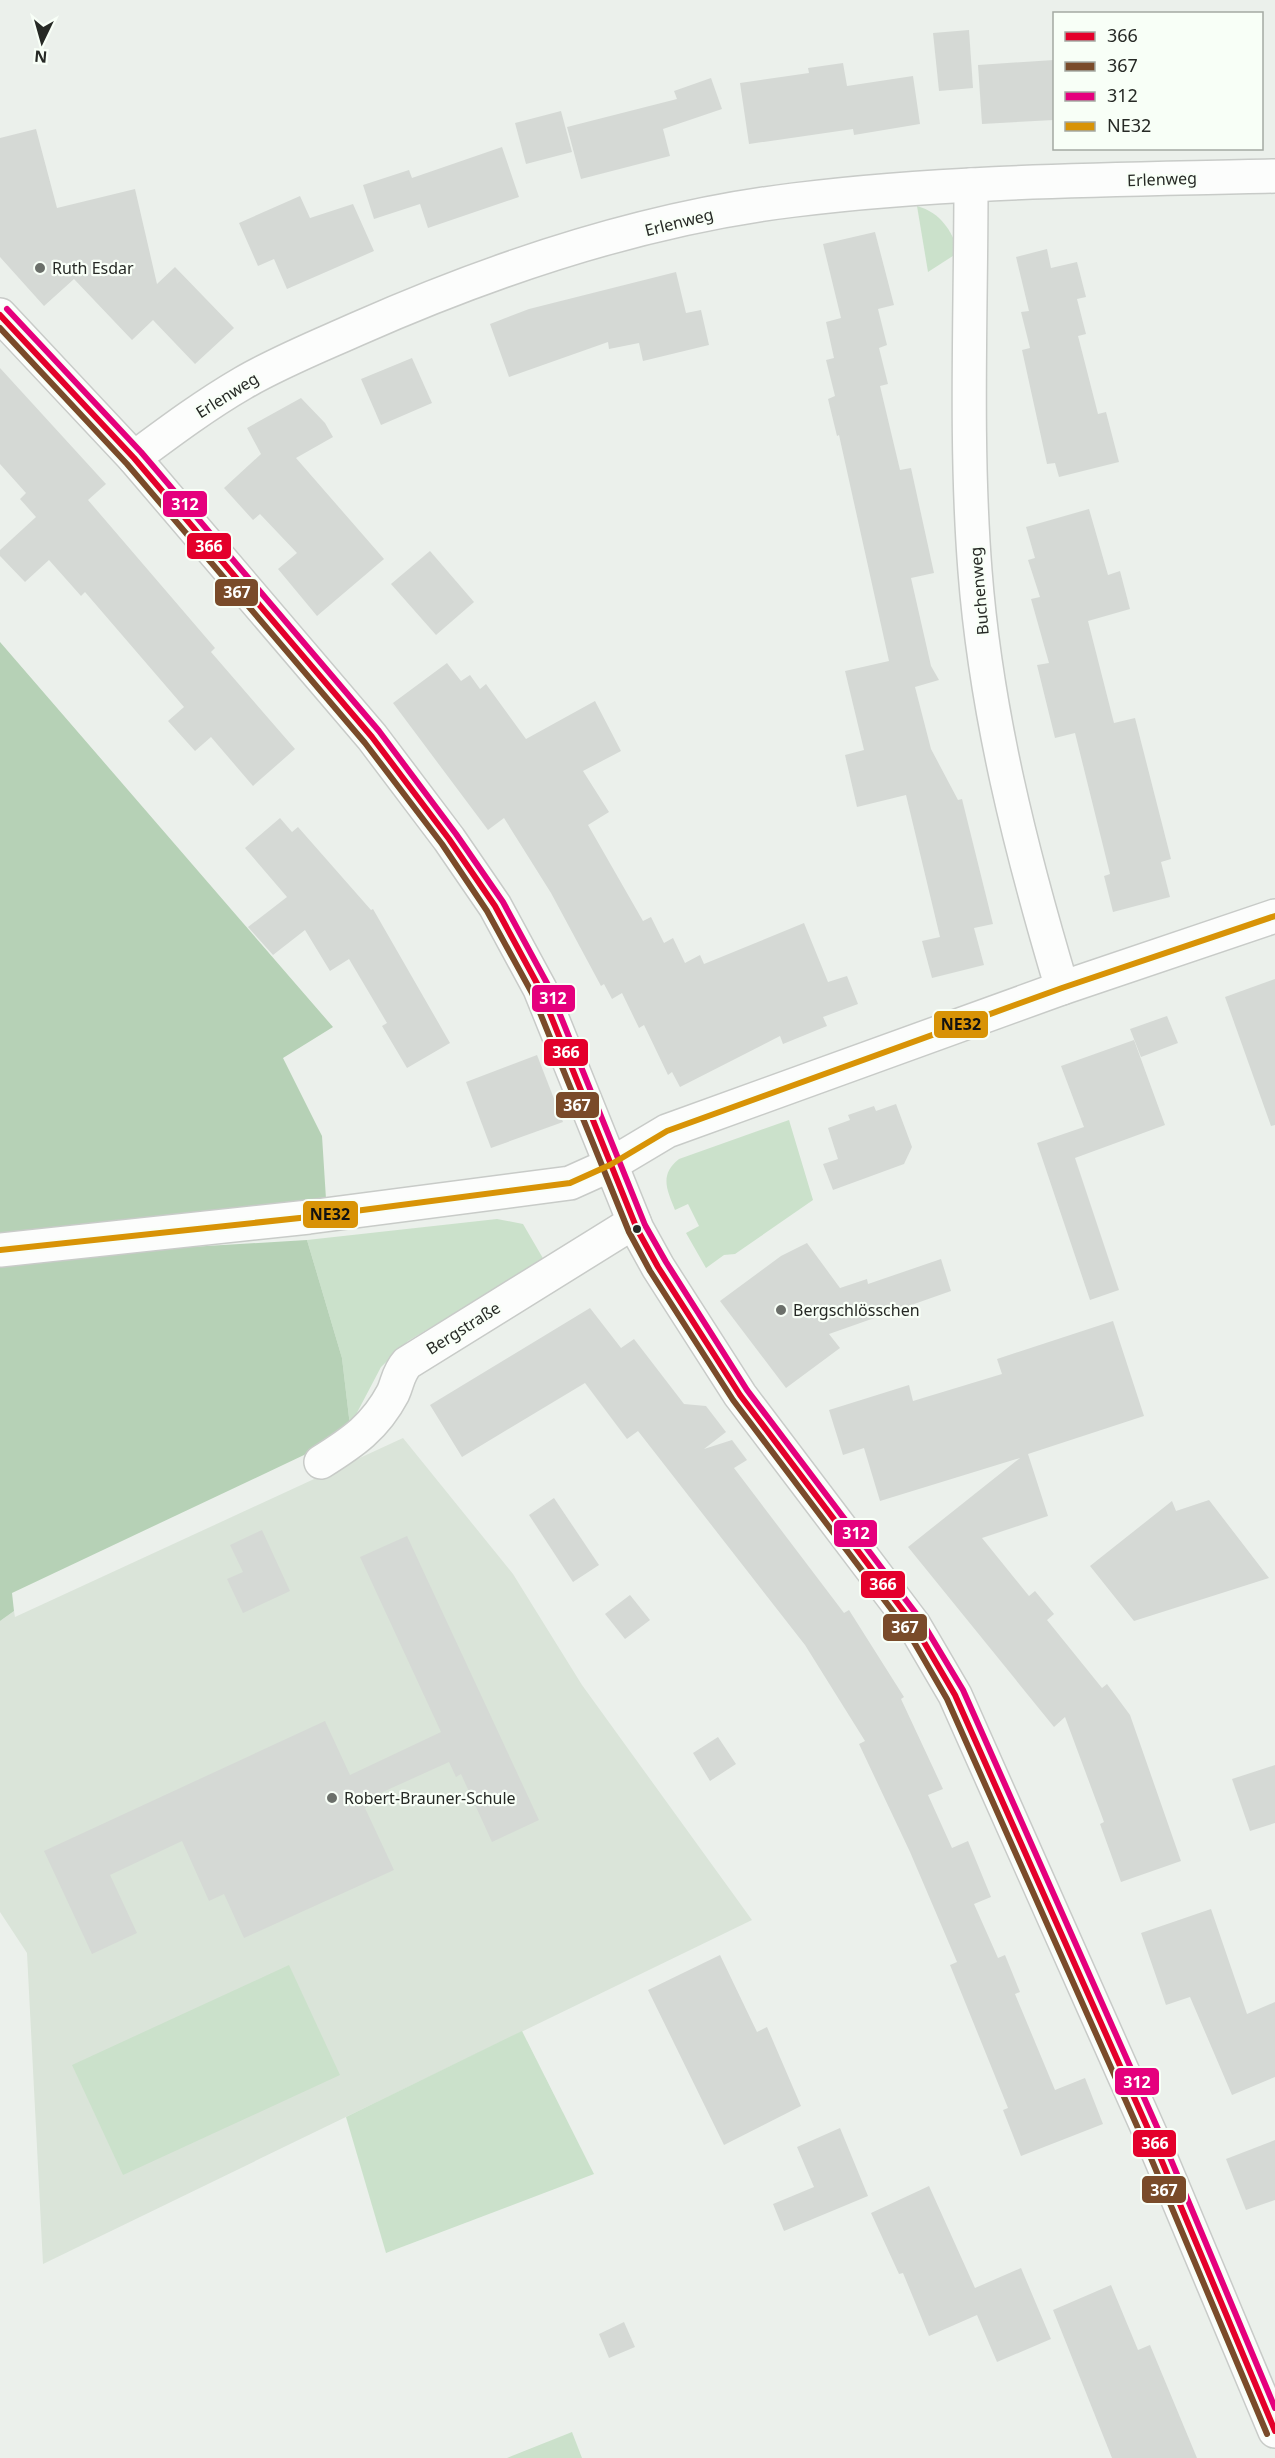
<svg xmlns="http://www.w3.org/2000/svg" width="1275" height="2458" font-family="'Noto Sans',sans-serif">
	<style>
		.built { fill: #dae4d9 }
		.green { fill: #cbe1cb }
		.forest { fill: #b6d1b6 }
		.building { fill: #d5d9d5 }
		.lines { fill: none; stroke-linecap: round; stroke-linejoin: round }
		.street-casing { stroke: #c8cbc8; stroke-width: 36 }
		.secondary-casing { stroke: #c8cbc8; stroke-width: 36 }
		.street { stroke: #fcfdfc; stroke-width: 33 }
		.secondary { stroke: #fcfdfc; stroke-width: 33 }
		.bus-1-casing { stroke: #f8fff7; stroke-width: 10 }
		.bus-2-casing { stroke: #f8fff7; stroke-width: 10 }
		.bus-3-casing { stroke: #f8fff7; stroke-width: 10 }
		.bus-4-casing { stroke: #f8fff7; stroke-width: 10 }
		.bus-1 { stroke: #e4002b; stroke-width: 6 }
		.bus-2 { stroke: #7a4b2a; stroke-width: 6 }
		.bus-3 { stroke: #e5007d; stroke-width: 6 }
		.bus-4 { stroke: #d89306; stroke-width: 6 }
		.poi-dot { fill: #6b6f6a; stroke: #f8fff7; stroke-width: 2 }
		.bus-dot { fill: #262925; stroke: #f8fff7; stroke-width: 2 }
		.labels { text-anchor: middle; stroke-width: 4.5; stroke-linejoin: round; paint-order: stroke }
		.street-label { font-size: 16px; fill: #262925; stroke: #f8fff7 }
		.poi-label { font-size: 16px; fill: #262925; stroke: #f8fff7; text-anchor: start }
		.line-badge { stroke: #f8fff7; stroke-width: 2 }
		.badge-label { font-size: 16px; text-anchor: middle; font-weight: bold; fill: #fff }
		.pale-badge-label { font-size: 16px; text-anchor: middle; font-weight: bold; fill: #111 }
	</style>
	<rect width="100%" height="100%" fill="#ebf0eb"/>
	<polygon class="built" points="403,1438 513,1574 582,1685 752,1920 43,2264 27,1953 0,1912 0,1621 14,1611 15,1617"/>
	<g class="green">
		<path d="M917 206C941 213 951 230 959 252L928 272Z"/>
		<path d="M789 1120 813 1200 735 1254 724 1255 706 1268 686 1233 699 1226 688 1204 675 1210C667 1190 659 1175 679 1159Z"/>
		<polygon points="497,1219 523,1224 544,1260 408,1341 381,1367 350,1426 342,1358 307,1240"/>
		<polygon points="289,1965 340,2075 123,2175 72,2065"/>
		<polygon points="522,2031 594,2174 386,2253 346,2117"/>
		<polygon points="572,2432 582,2458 507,2458"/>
	</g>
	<g class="forest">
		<polygon points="0,642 333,1027 283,1058 322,1136 326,1199 0,1234"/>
		<polygon points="307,1240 342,1358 350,1426 304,1455 12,1593 14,1611 0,1621 0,1267 190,1247"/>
	</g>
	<g class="building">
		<polygon points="969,30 973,88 939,91 933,33"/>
		<polygon points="1054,60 1054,120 982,124 978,65"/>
		<polygon points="843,63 847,86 913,76 920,124 854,135 853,129 749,144 740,83 809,73 808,68"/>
		<polygon points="711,78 722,109 663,129 670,156 581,179 567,127 677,99 674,91"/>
		<polygon points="561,111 572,152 526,164 515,123"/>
		<polygon points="36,129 57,208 135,189 157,284 175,267 234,328 195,364 153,320 132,340 74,279 44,306 0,257 0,138"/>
		<polygon points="502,147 519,197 428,228 420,204 374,219 363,185 409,170 412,178"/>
		<polygon points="300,196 310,218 353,204 374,251 287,289 274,259 258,266 239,223"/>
		<polygon points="875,232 894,305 878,309 887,345 879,348 888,384 880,386 900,470 911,468 934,573 911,578 931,666 939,680 915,687 931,749 958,800 962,799 993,924 974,928 984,965 932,978 922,941 940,937 906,795 857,807 845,755 864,750 845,671 889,661 839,435 837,436 828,399 835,396 826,360 834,358 826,322 841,318 823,244"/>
		<polygon points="1047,249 1051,268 1077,262 1086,297 1077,299 1086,334 1078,336 1098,414 1106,412 1119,462 1059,477 1055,463 1047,464 1022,350 1030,348 1021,312 1029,311 1016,257"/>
		<polygon points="676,272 686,313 701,310 709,345 643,361 639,343 609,349 608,342 509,377 490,324 529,309"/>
		<polygon points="412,358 432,403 381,425 361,379"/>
		<polygon points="0,368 106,484 88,500 215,648 211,652 295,749 253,786 211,737 195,751 168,721 184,707 85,592 81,596 49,560 25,582 0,556 0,550 36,517 20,499 26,493 0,464"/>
		<polygon points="301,398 325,423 333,437 296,458 384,559 317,616 278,569 297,553 260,514 253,520 224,488 261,454 247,428"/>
		<polygon points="1089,509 1108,575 1120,571 1130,609 1088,621 1114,723 1135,718 1171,859 1161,862 1170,897 1113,912 1104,876 1110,874 1075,733 1055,738 1037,665 1049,663 1031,599 1040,597 1028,560 1035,558 1026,527"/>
		<polygon points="430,551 474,602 436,635 391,584"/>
		<polygon points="447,663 461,681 470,675 480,689 486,684 526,739 595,701 621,751 583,771 609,812 588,825 643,921 651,917 664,943 673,938 685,963 700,955 704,964 804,923 828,982 847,976 858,1004 823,1017 827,1026 783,1044 780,1036 680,1087 672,1072 668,1075 644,1025 639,1028 622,993 612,999 604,984 601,986 551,893 504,818 488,830 393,703"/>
		<polygon points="280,818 292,832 298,827 371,910 373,909 450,1043 407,1068 382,1026 387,1023 349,959 330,971 305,930 273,955 248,927 287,897 245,848"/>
		<polygon points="1275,979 1275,1125 1271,1126 1225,997"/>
		<polygon points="1167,1016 1178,1043 1141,1057 1130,1029"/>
		<polygon points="1134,1040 1165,1125 1075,1158 1119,1290 1090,1300 1037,1143 1084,1127 1061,1066"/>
		<polygon points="537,1055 563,1122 491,1148 466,1082"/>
		<polygon points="896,1104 912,1147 904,1164 833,1190 823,1164 838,1159 828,1128 850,1120 848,1115 874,1106 876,1111"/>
		<polygon points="807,1243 840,1288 867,1279 868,1284 941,1259 951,1291 829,1334 840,1348 786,1388 720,1301 781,1256"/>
		<polygon points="590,1308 621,1348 634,1339 684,1404 706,1406 726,1432 704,1449 732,1440 747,1460 734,1468 844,1613 849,1610 904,1697 901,1699 943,1789 928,1795 952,1848 968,1841 991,1897 974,1904 998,1958 1005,1955 1020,1992 1015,1994 1055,2090 1085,2078 1103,2124 1021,2156 1003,2110 1008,2108 950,1965 957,1962 910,1852 859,1744 865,1741 805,1645 638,1431 627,1439 585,1383 462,1457 430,1405"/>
		<polygon points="1113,1321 1144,1416 1028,1454 1048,1516 982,1538 1029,1596 1035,1591 1054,1614 1047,1620 1102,1688 1107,1684 1130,1715 1181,1861 1121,1882 1100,1824 1104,1822 1065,1717 1054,1727 908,1547 1020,1458 880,1501 864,1448 843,1455 829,1410 909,1385 913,1401 1002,1374 997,1359"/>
		<polygon points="554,1498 599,1565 573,1582 529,1515"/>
		<polygon points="1209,1500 1269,1578 1134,1621 1090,1566 1172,1501 1176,1511"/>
		<polygon points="262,1530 290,1591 243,1613 227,1579 243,1572 230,1545"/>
		<polygon points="407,1536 539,1820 492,1842 461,1774 456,1777 449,1762 374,1796 377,1802 365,1808 394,1870 244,1938 224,1894 209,1901 182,1841 110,1875 137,1933 92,1954 44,1851 325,1721 350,1775 441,1732 360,1557"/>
		<polygon points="630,1595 650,1620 625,1639 605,1614"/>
		<polygon points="718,1737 736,1764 710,1781 693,1753"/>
		<polygon points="1275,1765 1275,1823 1250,1831 1232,1779"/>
		<polygon points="1211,1909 1247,2014 1275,2002 1275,2077 1232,2095 1190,1997 1166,2005 1141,1933"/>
		<polygon points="720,1955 757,2032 767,2027 801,2106 724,2145 648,1990"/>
		<polygon points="840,2128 868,2196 784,2231 773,2204 814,2187 797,2147"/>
		<polygon points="1275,2140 1275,2200 1246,2210 1226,2159"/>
		<polygon points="929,2186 975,2288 1021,2268 1051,2339 997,2362 977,2315 929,2336 903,2273 899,2274 871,2213"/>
		<polygon points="1111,2285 1138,2350 1150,2345 1197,2458 1112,2458 1053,2310"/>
		<polygon points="624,2322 635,2347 609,2358 599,2334"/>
	</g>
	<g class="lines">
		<defs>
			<g id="street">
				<path d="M971 185C971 313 965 443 975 571 986 713 1021 851 1062 988"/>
				<path d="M134 458C169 432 205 405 243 383 279 362 319 346 357 329 495 268 644 218 794 200 954 180 1115 180 1275 176"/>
				<polyline points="0,1250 309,1217 570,1183 610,1165 667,1131 1062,988 1275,916"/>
				<path d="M321 1462C353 1442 375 1427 393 1393 398 1382 398 1373 407 1363L634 1222"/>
			</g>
			<polyline id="secondary" points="0,315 134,458 372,737 449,839 495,906 540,989 637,1229 658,1267 740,1395 914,1625 955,1695 1153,2140 1275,2431"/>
		</defs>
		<use href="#street" class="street-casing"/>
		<use href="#secondary" class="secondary-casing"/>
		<use href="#street" class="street"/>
		<use href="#secondary" class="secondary"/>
		<defs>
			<polyline id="bus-1" points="0,315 134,458 372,737 449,839 495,906 540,989 637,1229 658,1267 740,1395 914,1625 955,1695 1153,2140 1275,2431"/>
			<polyline id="bus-2" points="0,328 127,464 365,743 442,844 487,911 532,993 629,1232 650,1271 733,1400 907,1630 947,1699 1145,2144 1267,2434"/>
			<polyline id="bus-3" points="7,309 141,452 379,731 456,834 503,902 548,985 645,1225 666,1262 747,1390 921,1620 963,1690 1161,2136 1275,2408"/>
			<polyline id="bus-4" points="0,1250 309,1217 570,1183 610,1165 667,1131 1062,988 1275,916"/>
		</defs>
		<use href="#bus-1" class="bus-1-casing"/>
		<use href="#bus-2" class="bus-2-casing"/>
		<use href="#bus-3" class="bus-3-casing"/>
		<use href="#bus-4" class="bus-4-casing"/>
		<use href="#bus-1" class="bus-1"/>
		<use href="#bus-2" class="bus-2"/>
		<use href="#bus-3" class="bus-3"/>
		<use href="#bus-4" class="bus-4"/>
	</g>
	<g class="poi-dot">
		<circle cx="40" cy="268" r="6"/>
		<circle cx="781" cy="1310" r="6"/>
		<circle cx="332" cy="1798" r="6"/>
	</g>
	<circle class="bus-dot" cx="637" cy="1229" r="5"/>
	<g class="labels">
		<g class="street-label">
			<text transform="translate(1162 179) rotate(-2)" y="6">Erlenweg</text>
			<text transform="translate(679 222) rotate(-14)" y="6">Erlenweg</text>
			<text transform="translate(227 395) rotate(-32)" y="6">Erlenweg</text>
			<text transform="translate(979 591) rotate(-95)" y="6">Buchenweg</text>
			<text transform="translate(463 1328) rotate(-32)" y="6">Bergstraße</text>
		</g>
		<g class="poi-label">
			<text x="52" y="274">Ruth Esdar</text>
			<text x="793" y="1316">Bergschlösschen</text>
			<text x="344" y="1804">Robert-Brauner-Schule</text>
		</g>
	</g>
	<g class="line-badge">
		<rect x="162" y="490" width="46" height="28" rx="6" fill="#e5007d"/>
		<rect x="186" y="532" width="46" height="28" rx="6" fill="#e4002b"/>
		<rect x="214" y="578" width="45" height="29" rx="6" fill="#7a4b2a"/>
		<rect x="531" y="984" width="45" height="29" rx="6" fill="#e5007d"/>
		<rect x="933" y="1010" width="56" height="29" rx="6" fill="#d89306"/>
		<rect x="543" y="1038" width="46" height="29" rx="6" fill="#e4002b"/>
		<rect x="555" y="1091" width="45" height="28" rx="6" fill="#7a4b2a"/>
		<rect x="302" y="1200" width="57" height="29" rx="6" fill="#d89306"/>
		<rect x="833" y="1519" width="45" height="29" rx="6" fill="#e5007d"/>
		<rect x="860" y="1570" width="46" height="29" rx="6" fill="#e4002b"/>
		<rect x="882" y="1613" width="46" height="29" rx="6" fill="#7a4b2a"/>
		<rect x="1114" y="2067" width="46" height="29" rx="6" fill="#e5007d"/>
		<rect x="1132" y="2129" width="45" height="29" rx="6" fill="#e4002b"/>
		<rect x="1141" y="2175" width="46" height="29" rx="6" fill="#7a4b2a"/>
	</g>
	<g class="badge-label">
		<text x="185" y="510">312</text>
		<text x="209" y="552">366</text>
		<text x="237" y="598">367</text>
		<text x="553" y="1004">312</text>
		<text x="566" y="1058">366</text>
		<text x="577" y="1111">367</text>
		<text x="856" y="1539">312</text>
		<text x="883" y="1590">366</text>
		<text x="905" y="1633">367</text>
		<text x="1137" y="2088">312</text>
		<text x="1155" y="2149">366</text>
		<text x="1164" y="2196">367</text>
	</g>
	<g class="pale-badge-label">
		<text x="961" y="1030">NE32</text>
		<text x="330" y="1220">NE32</text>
	</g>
	<rect x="1053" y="12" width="210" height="138" fill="#f8fff7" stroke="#a4a9a3" stroke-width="1.5"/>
	<rect x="1065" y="32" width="30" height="9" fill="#e4002b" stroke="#a4a9a3" stroke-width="1.5"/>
	<text x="1107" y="42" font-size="18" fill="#262925">366</text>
	<rect x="1065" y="62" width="30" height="9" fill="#7a4b2a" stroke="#a4a9a3" stroke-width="1.5"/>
	<text x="1107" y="72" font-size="18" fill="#262925">367</text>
	<rect x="1065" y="92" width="30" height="9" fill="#e5007d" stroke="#a4a9a3" stroke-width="1.5"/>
	<text x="1107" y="102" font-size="18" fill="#262925">312</text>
	<rect x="1065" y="122" width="30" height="9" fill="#d89306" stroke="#a4a9a3" stroke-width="1.5"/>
	<text x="1107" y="132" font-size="18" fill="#262925">NE32</text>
	<g transform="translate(42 42) rotate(185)" stroke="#f8fff7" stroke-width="4.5" paint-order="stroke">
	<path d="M0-4.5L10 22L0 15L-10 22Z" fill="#262925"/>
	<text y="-9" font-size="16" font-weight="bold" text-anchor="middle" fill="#262925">N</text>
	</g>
</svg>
